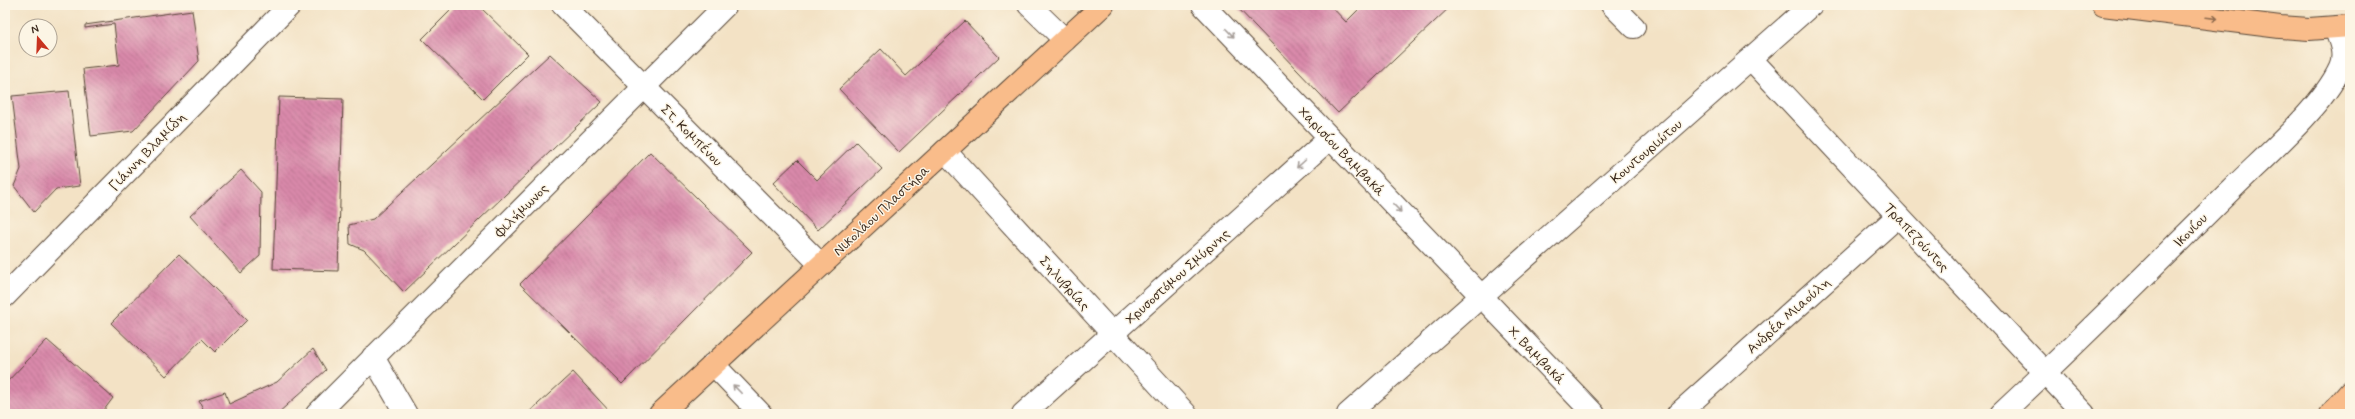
<svg xmlns="http://www.w3.org/2000/svg" width="2355" height="419" font-family="Mynerve,sans-serif">
	<style>
		.building { fill: url(#building-back-hatch) }
		.lines { fill: none; stroke-linecap: round; stroke-linejoin: round }
		.minor-casing { stroke: #574637; stroke-width: 24 }
		.major-casing { stroke: #574637; stroke-width: 24 }
		.minor { stroke: #fff; stroke-width: 22 }
		.major { stroke: #f9bc8a; stroke-width: 22 }
		.oneway { stroke: #906c4f }
		.oneway2 { stroke: #a79f9a }
		.labels { text-anchor: middle; stroke-width: 3; stroke-linejoin: round; paint-order: stroke }
		.street-label { font-size: 14px; fill: #3b2a1e; stroke: #fcf5e5 }
	</style>
	<defs>
		<pattern id="building-back-hatch" width="6" height="6" patternUnits="userSpaceOnUse"><rect width="6" height="6" fill="#d989aa"/><path d="M-1 5l2 2M0 0l6 6M5-1l2 2" fill="none" stroke="#b1708a"/></pattern>
	</defs>
	<rect width="100%" height="100%" fill="#fcf5e5"/>
	<filter id="ink" filterUnits="userSpaceOnUse"><feTurbulence type="fractalNoise" baseFrequency=".025" numOctaves="2"/><feDisplacementMap in="SourceGraphic" scale="8" xChannelSelector="R" yChannelSelector="G"/><feConvolveMatrix kernelMatrix="1 2 1 2 8 2 1 2 1" color-interpolation-filters="sRGB"/></filter>
	<filter id="wash" filterUnits="userSpaceOnUse"><feTurbulence type="fractalNoise" baseFrequency=".012" numOctaves="4" result="noise"/><feDisplacementMap in="SourceGraphic" scale="16" xChannelSelector="R" yChannelSelector="G"/><feGaussianBlur stdDeviation="0.9" result="paint"/><feColorMatrix in="noise" values="0 0 0 0 0 0 0 0 0 0 0 0 0 0 0 0 0 1.4 0 .05"/><feComposite in="paint" operator="in"/></filter>
	<g filter="url(#wash)">
		<rect width="100%" height="100%" fill="#f3e2c5"/>
		<g id="blocks">
			<g class="building">
				<polygon points="456,5 478,5 528,54 483,99 422,39"/>
				<polygon points="1235,5 1330,5 1346,22 1363,5 1452,5 1338,113"/>
				<polygon points="192,10 199,61 133,131 91,136 83,69 119,65 114,24 85,28 85,25"/>
				<polygon points="965,21 999,57 899,152 839,89 881,49 906,76"/>
				<polygon points="550,54 602,102 404,292 364,250 350,244 349,225 373,219"/>
				<polygon points="69,91 80,186 56,189 34,212 14,186 21,169 12,96"/>
				<polygon points="279,97 343,99 338,271 273,269"/>
				<polygon points="856,142 882,169 818,230 773,183 797,160 817,180"/>
				<polygon points="650,152 752,252 622,384 520,284"/>
				<polygon points="241,170 261,192 260,256 241,273 190,216"/>
				<polygon points="179,254 247,320 215,352 202,339 166,376 111,323"/>
				<polygon points="47,340 113,398 101,414 11,414 5,408 5,384"/>
				<polygon points="313,349 326,370 277,414 206,414 199,401 225,392 229,404 277,382"/>
				<polygon points="573,372 612,414 527,414"/>
			</g>
		</g>
	</g>
	<g filter="url(#ink)">
		<use href="#blocks" fill-opacity="0" stroke="#574637" stroke-width="1"/>
		<g class="lines">
			<defs>
				<g id="minor">
					<polyline points="563,5 821,265"/>
					<polyline points="1029,5 1065,40"/>
					<polyline points="1203,5 1594,414"/>
					<polyline points="1612,5 1634,27"/>
					<polyline points="1751,59 2084,414"/>
					<polyline points="945,151 1186,414"/>
					<polyline points="5,296 290,5"/>
					<polyline points="373,357 406,414"/>
					<polyline points="713,364 761,414"/>
					<polyline points="317,414 726,5"/>
					<polyline points="1023,414 1330,138"/>
					<polyline points="1348,414 1811,5"/>
					<polyline points="1678,414 1898,216"/>
					<path d="M2001 414C2080 341 2155 265 2231 190 2263 158 2322 108 2340 68 2346 54 2340 41 2335 28"/>
				</g>
				<g id="major">
					<polyline points="2103,5 2280,27 2309,29 2350,26"/>
					<polyline points="660,414 1103,5"/>
					<polyline points="2331,414 2350,392"/>
				</g>
			</defs>
			<use href="#minor" class="minor-casing"/>
			<use href="#major" class="major-casing"/>
			<use href="#minor" class="minor"/>
			<use href="#major" class="major"/>
		</g>
		<defs><path id="oneway-shaft" d="M-6 0H5M1.5-3L5.5 0L1.5 3" fill="none" stroke-width="1.6" stroke-linecap="round" stroke-linejoin="round"/></defs>
		<use class="oneway" href="#oneway-shaft" transform="translate(2212 18) rotate(7)"/>
		<g class="oneway2">
			<use href="#oneway-shaft" transform="translate(1230 33) rotate(46)"/>
			<use href="#oneway-shaft" transform="translate(1301 164) rotate(138)"/>
			<use href="#oneway-shaft" transform="translate(1397 208) rotate(46)"/>
			<use href="#oneway-shaft" transform="translate(737 389) rotate(-134)"/>
		</g>
	</g>
	<g class="labels">
		<g class="street-label">
			<text transform="translate(692 135) rotate(45)" y="5">Στ. Κομπένου</text>
			<text transform="translate(147 151) rotate(-46)" y="5">Γιάννη Βλαμίδη</text>
			<text transform="translate(1342 151) rotate(46)" y="5">Χαρισίου Βαμβακά</text>
			<text transform="translate(1646 151) rotate(-41)" y="5">Κουντουριώτου</text>
			<text transform="translate(521 210) rotate(-45)" y="5">Φιλήμωνος</text>
			<text transform="translate(881 210) rotate(-43)" y="5">Νικολάου Πλαστήρα</text>
			<text transform="translate(2190 230) rotate(-45)" y="5">Ικονίου</text>
			<text transform="translate(1917 237) rotate(47)" y="5">Τραπεζούντος</text>
			<text transform="translate(1177 276) rotate(-42)" y="5">Χρυσοστόμου Σμύρνης</text>
			<text transform="translate(1065 283) rotate(48)" y="5">Σηλυβρίας</text>
			<text transform="translate(1788 315) rotate(-42)" y="5">Ανδρέα Μιαούλη</text>
			<text transform="translate(1537 355) rotate(46)" y="5">Χ. Βαμβακά</text>
		</g>
	</g>
	<rect width="2355" height="419" fill="none" stroke="#fcf5e5" stroke-width="20"/>
	<g transform="translate(38 38) rotate(341)"><circle r="19" fill="#fcf5e5" stroke="#afa495"/>
	<path d="M0-3L7 15L0 10L-7 15Z" fill="#c8321e"/>
	<text y="-6" font-size="11" font-weight="bold" text-anchor="middle" fill="#3b2a1e">N</text>
	</g>
</svg>
